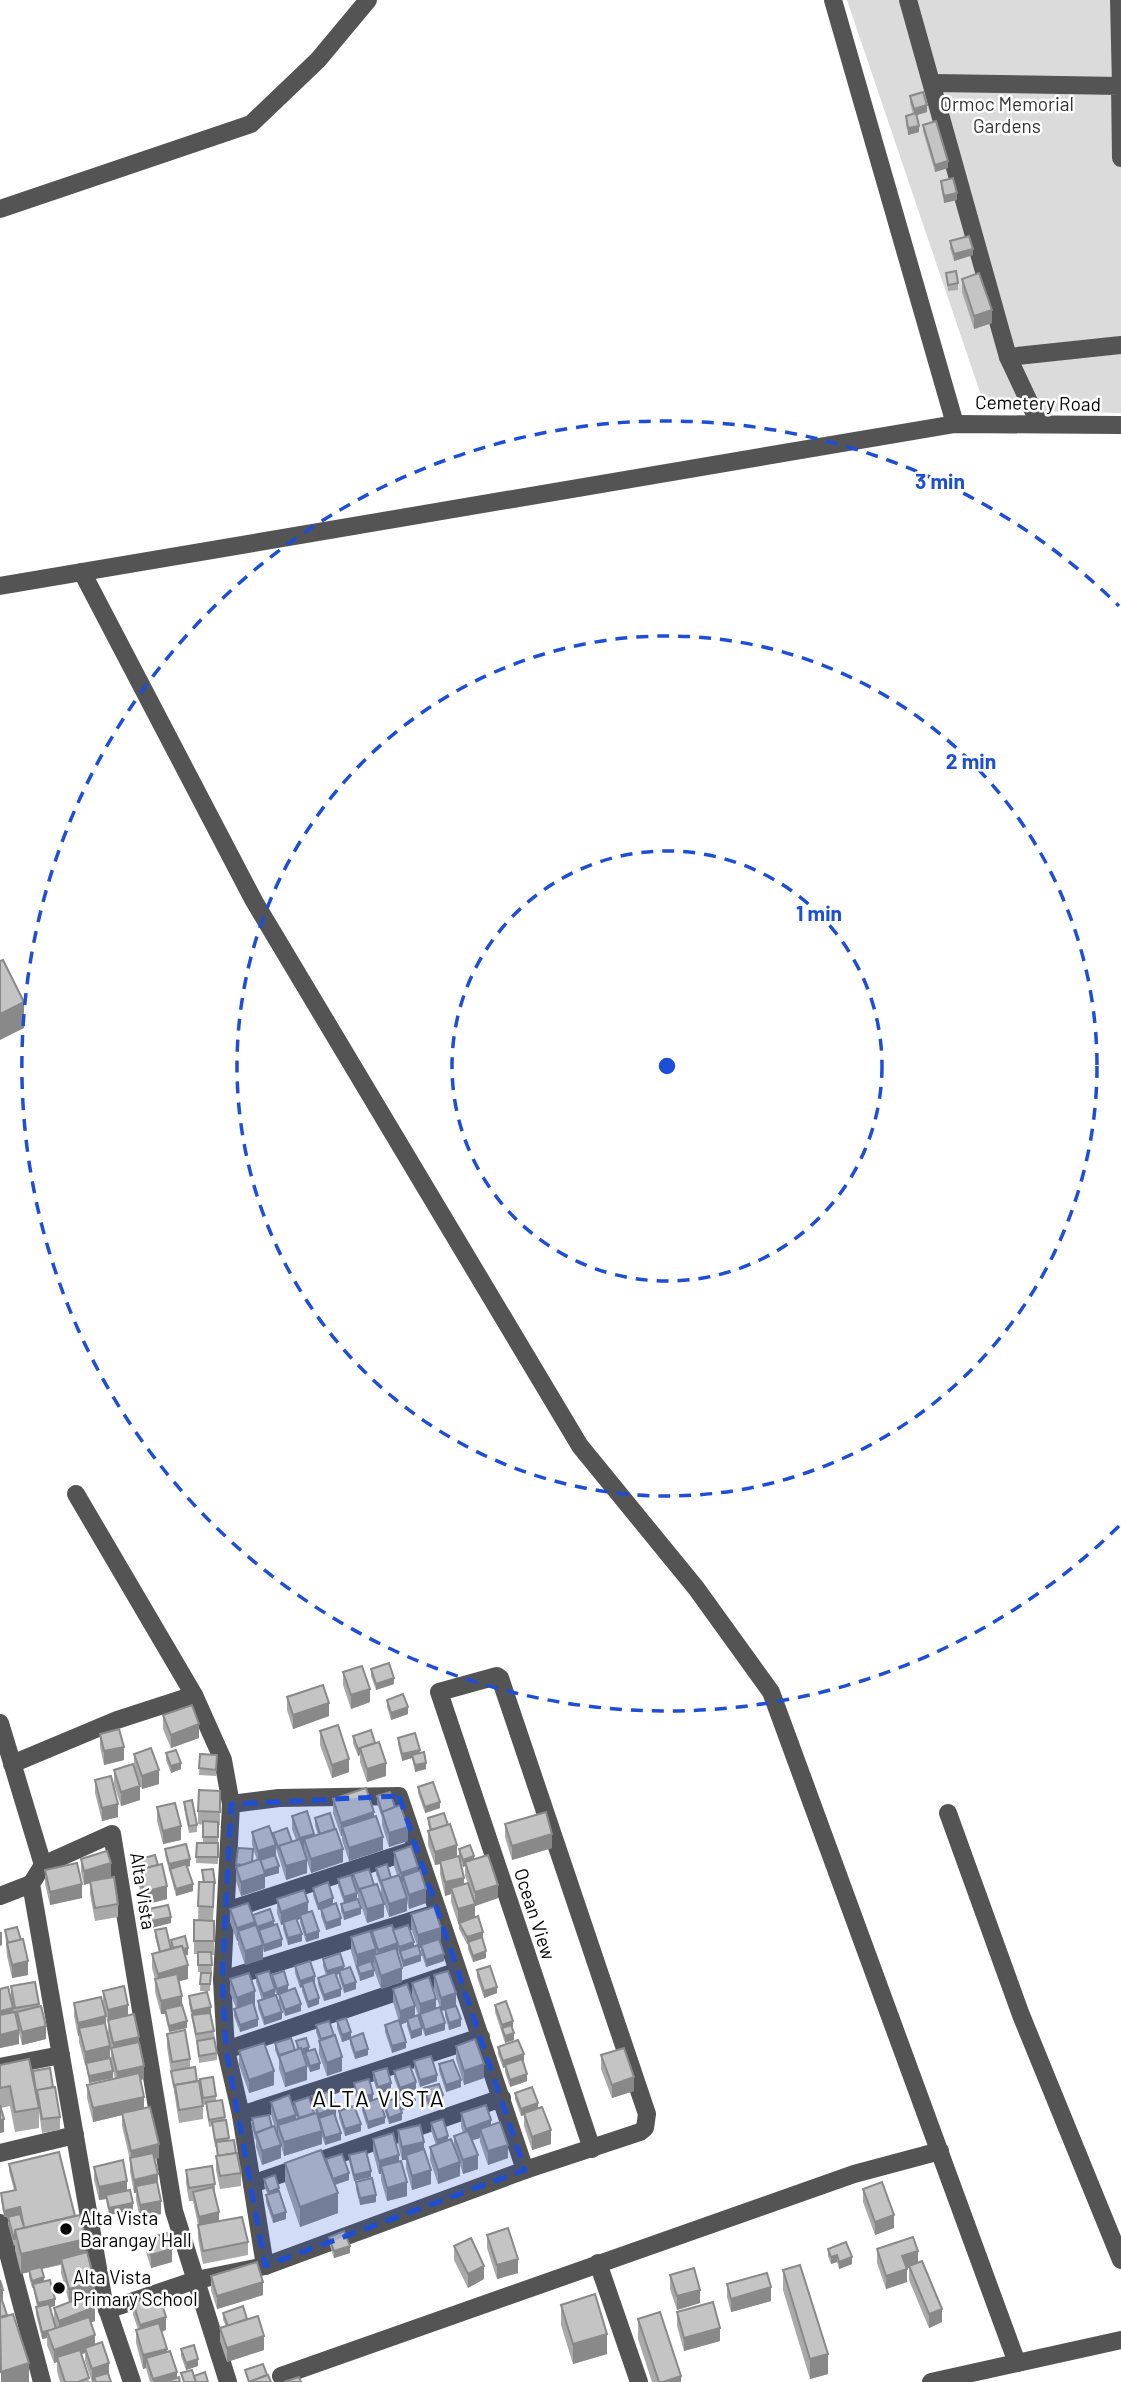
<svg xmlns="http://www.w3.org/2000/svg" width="1121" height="2382" font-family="Barlow,sans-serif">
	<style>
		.green { fill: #dbdbdb }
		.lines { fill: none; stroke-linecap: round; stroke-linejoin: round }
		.minor { stroke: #545454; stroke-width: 18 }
		.wall { fill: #a9a9a9; fill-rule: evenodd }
		.shaded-wall { fill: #898989 }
		.building { fill: #c4c4c4; stroke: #898989; stroke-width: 2 }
		.marked { fill: #1d4ed8; fill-opacity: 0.2; stroke: #1d4ed8; stroke-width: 5; stroke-dasharray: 14 9; stroke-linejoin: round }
		.ring { fill: none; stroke: #1d4ed8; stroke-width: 3.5; stroke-dasharray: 12 9 }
		.poi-dot { fill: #000; stroke: #fff; stroke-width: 2.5 }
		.labels { text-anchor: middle; stroke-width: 5; stroke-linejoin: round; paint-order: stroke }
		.park-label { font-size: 19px; fill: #323232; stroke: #fff }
		.street-label { font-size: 19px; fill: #000; stroke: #fff }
		.poi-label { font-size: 19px; fill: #000; stroke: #fff; text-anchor: start }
		.quarter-label { font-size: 23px; letter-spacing: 2px; fill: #000; stroke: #fff }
		.centre { fill: #1d4ed8; stroke: #fff; stroke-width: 3.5 }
		.ring-label { font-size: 21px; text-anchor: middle; font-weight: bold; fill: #1d4ed8; stroke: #fff; stroke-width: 5; stroke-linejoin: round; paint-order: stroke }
	</style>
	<rect width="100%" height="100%" fill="#fff"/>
	<polygon class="green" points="847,0 1121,0 1121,413 986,410"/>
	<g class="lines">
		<g class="minor">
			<polyline points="833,0 955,424"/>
			<polyline points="908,0 1008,357 1039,423"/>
			<polyline points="1119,0 1121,86"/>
			<polyline points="933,83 1120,86 1121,158"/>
			<polyline points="0,209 251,124 318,60 368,0"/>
			<polyline points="1008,357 1121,345"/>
			<polyline points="82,572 254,901 580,1446 696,1588 771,1692 1017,2363"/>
			<polyline points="0,586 955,424 1121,425"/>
			<polyline points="76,1494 194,1695 223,1760 231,1804"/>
			<polyline points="0,1723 43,1865"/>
			<polyline points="12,1764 117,1720 194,1695"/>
			<polyline points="948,1813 1021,2015 1121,2260"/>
			<polyline points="0,1896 31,1884"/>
			<polyline points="226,1911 416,1849"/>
			<polyline points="222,1980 433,1914"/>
			<polyline points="226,2050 455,1972"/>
			<polyline points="0,2067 61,2055"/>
			<polyline points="241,2115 481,2037"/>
			<polyline points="0,2153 75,2135"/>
			<polyline points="252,2184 502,2098"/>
			<polyline points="0,2223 42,2382"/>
			<polyline points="598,2263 639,2382"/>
			<polyline points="265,2266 241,2115 226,2050 222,1980 231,1804 279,1798 399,1796 525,2170"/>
			<polyline points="107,2310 196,2280 265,2266 525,2170 640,2132 645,2128 647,2114 500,1678 497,1676 439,1692 592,2149"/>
			<polyline points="281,2376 854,2174 940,2151"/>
			<polyline points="132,2382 103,2297 31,1884 43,1865 112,1834 174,2211 228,2382"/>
			<polyline points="931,2382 1121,2340"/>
		</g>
	</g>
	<g class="wall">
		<polygon points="910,96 927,112 917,115 919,132 908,135 906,122 906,116 913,114 910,103"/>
		<polygon points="923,125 948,168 935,172 923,131"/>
		<polygon points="941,181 957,200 944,203 941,188"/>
		<polygon points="950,241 973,255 954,261 950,248"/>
		<polygon points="946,273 958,283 958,290 948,291"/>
		<polygon points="962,279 992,323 974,329 962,292"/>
		<polygon points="371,1669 394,1684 376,1690 371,1676"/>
		<polygon points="343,1672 370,1702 351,1709 343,1685"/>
		<polygon points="287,1697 329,1716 293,1729 287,1710"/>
		<polygon points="387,1700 408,1714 391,1720 387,1707"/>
		<polygon points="163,1715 199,1738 171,1748 163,1729"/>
		<polygon points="320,1731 349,1772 332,1778 320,1745"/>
		<polygon points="100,1734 124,1760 104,1765 100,1747"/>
		<polygon points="353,1736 375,1743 386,1776 367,1782 360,1762 360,1755 358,1756 353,1743"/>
		<polygon points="398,1738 420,1753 426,1769 415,1772 412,1758 402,1761 398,1744"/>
		<polygon points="166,1753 181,1769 171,1773 166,1760"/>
		<polygon points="134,1754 159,1784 142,1789 134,1767"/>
		<polygon points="200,1754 217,1755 216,1776 199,1775"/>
		<polygon points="114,1770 140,1800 121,1806 114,1784"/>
		<polygon points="95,1780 118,1817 102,1821 95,1793"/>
		<polygon points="418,1787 440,1808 425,1813 418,1793"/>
		<polygon points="220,1791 220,1825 218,1825 218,1864 196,1863 197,1843 203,1843 203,1825 198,1824 198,1811"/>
		<polygon points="377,1796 408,1841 389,1847 382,1825 382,1818 377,1803"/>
		<polygon points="333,1799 374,1816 383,1850 349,1861 342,1840 342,1836 341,1836 333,1813"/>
		<polygon points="184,1802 197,1825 197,1832 189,1833 184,1808"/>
		<polygon points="157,1807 181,1840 163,1844 157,1821"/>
		<polygon points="292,1816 314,1836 318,1835 315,1825 315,1818 343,1862 311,1873 307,1861 307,1873 286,1880 276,1848 276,1857 279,1873 265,1877 265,1888 241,1896 236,1881 238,1848 252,1862 257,1860 252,1845 252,1832 273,1838 273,1833 292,1842 296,1840 292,1829"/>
		<polygon points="428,1818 457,1857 464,1884 468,1883 465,1876 465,1866 463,1867 459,1856 459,1849 474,1860 498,1898 475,1906 458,1923 451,1902 451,1894 445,1896 440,1874 440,1864 435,1865 428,1845 428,1831 430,1831 428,1824"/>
		<polygon points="505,1824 552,1848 512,1860 505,1837"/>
		<polygon points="165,1849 190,1866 187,1867 193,1891 176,1896 165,1855"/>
		<polygon points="394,1852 418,1871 426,1903 409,1909 407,1902 407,1911 389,1917 381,1894 381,1888 376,1874 376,1868 391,1878 397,1875 394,1866"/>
		<polygon points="81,1859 111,1877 118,1904 118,1917 95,1921 90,1894 90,1883 84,1885 81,1872"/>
		<polygon points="140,1859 167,1899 144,1905 138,1883 138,1870 141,1869"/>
		<polygon points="45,1870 82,1898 50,1905 45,1884"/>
		<polygon points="202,1870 215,1883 213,1920 198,1920 199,1882 203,1882"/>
		<polygon points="353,1874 374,1885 384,1917 367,1923 353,1881"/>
		<polygon points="338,1879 357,1899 361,1914 344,1920 341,1911 341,1904 344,1903 338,1886"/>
		<polygon points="313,1888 333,1904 341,1925 326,1930 321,1916 321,1909 318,1910 313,1895"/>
		<polygon points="277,1899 308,1912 319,1938 306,1942 300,1922 300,1919 297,1920 302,1941 288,1945 283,1929 283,1924 281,1925 277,1913"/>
		<polygon points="230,1909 274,1925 282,1946 264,1952 263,1949 263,1959 245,1965 238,1944 238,1941 237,1941 230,1922"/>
		<polygon points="411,1914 441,1941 440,1942 444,1961 426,1967 421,1952 421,1948 419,1948 421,1961 403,1967 398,1950 402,1982 381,1989 374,1970 374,1976 360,1981 351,1951 351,1937 372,1938 372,1931 393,1930 414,1946 417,1945 411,1928"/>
		<polygon points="194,1920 214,1921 214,1955 211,1955 212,1972 198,1972 198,1954 194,1954"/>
		<polygon points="459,1923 483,1939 486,1958 473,1962 468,1949 468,1943 467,1944 459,1929"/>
		<polygon points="5,1930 28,1975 12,1978 7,1956"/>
		<polygon points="155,1930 170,1949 171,1940 188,1955 185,1955 188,1979 178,1981 187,2028 169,2032 165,2014 161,2014 155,1992 155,1979 152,1968 152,1954 159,1952 155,1937"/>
		<polygon points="323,1959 344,1969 356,1989 344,1993 339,1977 339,1974 336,1975 341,1996 324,2001 318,1985 318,1978 326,1975 323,1966"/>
		<polygon points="295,1966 315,1983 319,2004 308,2008 302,1991 302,1987 300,1988 295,1973"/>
		<polygon points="477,1970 497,1993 484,1998 477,1977"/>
		<polygon points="201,1973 211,1973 210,1991 200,1991"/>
		<polygon points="256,1975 272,1981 272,1975 288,1991 301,2011 285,2016 279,2001 279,1995 277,1995 275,1991 275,1995 282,2019 264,2025 258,2008 258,2001 262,2000 256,1982"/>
		<polygon points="434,1975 456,2006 461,2026 449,2030 445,2016 445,2010 441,2011 434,1989"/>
		<polygon points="230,1979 255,2005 254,2005 258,2026 240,2032 234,2016 234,2009 236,2008 230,1993"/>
		<polygon points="412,1983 436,2008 445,2030 425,2036 412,1996"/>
		<polygon points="11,1986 39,2004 46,2039 22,2045 19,2033 19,2044 0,2048 11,1999"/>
		<polygon points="393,1989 415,2016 422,2035 411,2039 407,2026 407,2022 400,2025 393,2002"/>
		<polygon points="103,1991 128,2016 139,2044 144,2079 140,2080 144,2108 159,2158 154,2159 161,2214 140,2219 136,2200 136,2193 134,2193 130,2171 130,2160 122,2126 122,2115 93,2122 87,2098 87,2085 115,2079 111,2062 111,2049 108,2034 108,2023 103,2004"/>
		<polygon points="189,1996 211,2013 217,2053 217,2060 199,2063 197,2041 196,2041 189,2003"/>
		<polygon points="74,2003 106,2028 113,2078 89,2083 86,2065 85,2065 79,2042 79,2036 78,2036 74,2016"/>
		<polygon points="495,2005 513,2028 514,2040 505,2043 495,2012"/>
		<polygon points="337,2021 351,2038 368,2055 355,2059 350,2044 350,2039 342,2042 337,2028"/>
		<polygon points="316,2025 342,2071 327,2076 319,2054 319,2041 316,2032"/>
		<polygon points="385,2025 406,2048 392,2053 385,2032"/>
		<polygon points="167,2034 190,2059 190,2068 203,2106 203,2119 179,2123 167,2047"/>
		<polygon points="296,2041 309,2051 320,2069 310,2072 305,2059 305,2055 303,2056 307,2080 285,2087 279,2069 279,2060 275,2050 275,2043 295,2050 297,2050"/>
		<polygon points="456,2046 484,2078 464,2085 456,2059"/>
		<polygon points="498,2047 524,2061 527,2081 510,2087 505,2072 505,2067 503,2068 498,2054"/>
		<polygon points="239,2051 274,2085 249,2093 239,2065"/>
		<polygon points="601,2055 634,2091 612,2098 601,2069"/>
		<polygon points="414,2061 437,2081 420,2087 414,2068"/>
		<polygon points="439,2064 461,2087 446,2092 439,2071"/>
		<polygon points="0,2065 36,2096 33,2071 53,2087 60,2117 60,2130 42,2133 39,2112 39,2128 15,2132 10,2106 1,2108 4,2132 0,2133"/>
		<polygon points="394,2071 416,2089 412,2090 415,2106 402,2110 398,2098 399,2091 394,2078"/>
		<polygon points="373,2072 391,2090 378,2094 373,2079"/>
		<polygon points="200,2079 216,2096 216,2101 225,2117 229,2140 241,2173 241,2186 220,2189 216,2170 216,2156 217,2156 216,2147 215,2147 212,2126 209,2127 206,2104 203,2105 200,2086"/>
		<polygon points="354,2083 373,2100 385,2123 368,2129 362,2111 362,2104 369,2102 358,2105 354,2090"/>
		<polygon points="424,2088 443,2102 428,2106 424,2095"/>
		<polygon points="515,2093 538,2108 551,2144 532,2150 524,2126 524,2115 521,2116 515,2099"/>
		<polygon points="312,2096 336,2115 341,2140 325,2145 322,2136 322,2144 284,2156 281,2146 281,2158 262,2165 256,2147 256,2139 255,2140 252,2125 252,2118 272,2127 277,2135 271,2115 271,2102 296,2119 297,2119 294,2108 294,2102 316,2113 312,2103"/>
		<polygon points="384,2102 402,2120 389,2124 384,2109"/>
		<polygon points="339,2111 361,2131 345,2136 339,2118"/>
		<polygon points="461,2113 491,2125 508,2158 488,2165 480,2142 480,2138 472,2140 478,2169 463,2174 460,2165 460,2176 438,2184 430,2160 430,2147 436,2145 431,2130 431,2123 454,2147 454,2136 463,2133 461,2126"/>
		<polygon points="398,2130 424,2149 431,2184 412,2190 406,2168 406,2160 402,2160 398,2143"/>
		<polygon points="373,2139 399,2161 407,2196 387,2201 381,2180 381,2174 379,2174 373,2152"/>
		<polygon points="349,2155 371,2177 354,2181 349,2162"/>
		<polygon points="326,2159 349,2180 335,2185 338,2213 300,2227 285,2183 285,2163 326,2162"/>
		<path d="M9 2164 75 2216 86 2253 95 2296 91 2297 95 2321 91 2322 95 2344 109 2376 111 2382H92L85 2361V2353L81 2354 89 2381 92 2382H60L57 2371V2362L54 2363 47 2345V2338L42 2339 36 2314V2307H37L33 2287 32 2288 29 2277V2272L21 2274 15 2250V2245L14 2246 8 2224V2217L9 2216 4 2217 1 2200V2193L14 2190 9 2171ZM61 2265V2273L69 2302 54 2308V2321L50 2307 55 2306 44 2281 42 2269Z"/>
		<polygon points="94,2167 127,2191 133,2210 109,2215 106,2199 99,2200 94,2180"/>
		<polygon points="186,2170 215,2184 215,2197 219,2221 248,2242 248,2255 203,2264 198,2239 198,2225 193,2201 189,2201 186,2183"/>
		<polygon points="264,2179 279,2191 286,2219 273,2223 266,2202 266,2195 268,2195 264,2186"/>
		<polygon points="356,2182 376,2202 360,2205 356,2189"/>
		<polygon points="863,2189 894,2228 875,2235 863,2202"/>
		<polygon points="487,2235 518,2273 497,2279 487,2248"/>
		<polygon points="329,2237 350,2253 334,2258 329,2243"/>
		<polygon points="146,2239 172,2262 151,2268 146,2252"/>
		<polygon points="454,2246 484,2279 468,2288 454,2260"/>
		<polygon points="828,2249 852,2264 839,2269 837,2262 831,2264 828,2256"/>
		<polygon points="877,2249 918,2262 942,2322 929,2328 909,2280 909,2268 907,2268 907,2282 886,2289 877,2263"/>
		<polygon points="783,2270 828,2374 810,2379 783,2290"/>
		<polygon points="670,2275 700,2303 677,2310 670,2289"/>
		<polygon points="211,2276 263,2295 217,2309 211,2290"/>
		<polygon points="727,2284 771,2301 731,2312 727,2297"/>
		<polygon points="133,2302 166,2330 162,2332 167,2351 177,2378 180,2382 150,2382 146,2368 143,2369 136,2343 136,2330 138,2329 133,2315"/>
		<polygon points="561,2305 607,2354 573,2364 561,2325"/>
		<polygon points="677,2312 720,2341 684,2351 677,2326"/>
		<polygon points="223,2313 247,2319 264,2350 227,2362 220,2341 220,2328 226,2326 223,2320"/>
		<polygon points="638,2319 681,2382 652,2382 638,2339"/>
		<polygon points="181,2349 198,2366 186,2370 181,2356"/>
	</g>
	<g class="shaded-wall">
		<polygon points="927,105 927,112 914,116 914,109"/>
		<polygon points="919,126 919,132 908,135 908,128"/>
		<polygon points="948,161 948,168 935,172 935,165"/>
		<polygon points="957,193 957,200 944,203 944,196"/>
		<polygon points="973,249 973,255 954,261 954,254"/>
		<polygon points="992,310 992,323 974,329 974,316"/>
		<polygon points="24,1002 24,1028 0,1040 0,1014"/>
		<polygon points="394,1678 394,1684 376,1690 376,1684"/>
		<polygon points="370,1689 370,1702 351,1709 351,1695"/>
		<polygon points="329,1703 329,1716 293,1729 293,1715"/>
		<polygon points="408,1707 408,1714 391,1720 391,1713"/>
		<polygon points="199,1724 199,1738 171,1748 171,1735"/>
		<polygon points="124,1747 124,1760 104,1765 104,1751"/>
		<polygon points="360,1748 360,1755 358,1756 358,1749"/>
		<polygon points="420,1750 420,1756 412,1755 412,1758 402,1761 402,1754"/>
		<polygon points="349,1759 349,1772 332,1778 332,1765"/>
		<polygon points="181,1763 181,1769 171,1773 171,1766"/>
		<polygon points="386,1763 386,1776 367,1782 367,1769"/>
		<polygon points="426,1763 426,1769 415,1772 415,1765"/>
		<polygon points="159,1770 159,1784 142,1789 142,1776"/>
		<polygon points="140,1786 140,1800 121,1806 121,1792"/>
		<polygon points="440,1802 440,1808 425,1813 425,1807"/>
		<polygon points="118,1804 118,1817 102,1821 102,1808"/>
		<polygon points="374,1812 374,1825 342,1827 342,1836 341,1836 341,1823"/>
		<polygon points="181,1826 181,1840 163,1844 163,1831"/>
		<polygon points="408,1827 408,1841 389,1847 389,1833"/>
		<polygon points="314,1834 314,1847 304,1839 304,1850 300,1852 300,1838"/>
		<polygon points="552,1834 552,1848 512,1860 512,1846"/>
		<polygon points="383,1837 383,1850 349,1861 349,1848"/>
		<polygon points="276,1845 276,1859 258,1865 258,1851"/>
		<polygon points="457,1845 457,1859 440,1861 440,1864 435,1865 435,1852"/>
		<polygon points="343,1849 343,1862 311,1873 311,1859"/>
		<polygon points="474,1856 474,1862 465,1862 465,1866 463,1867 463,1860"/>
		<polygon points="190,1859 190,1866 169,1871 169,1864"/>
		<polygon points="307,1860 307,1873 286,1880 286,1866"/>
		<polygon points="111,1863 111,1877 84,1885 84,1871"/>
		<polygon points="279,1866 279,1873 265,1877 265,1888 241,1896 241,1882 263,1871"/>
		<polygon points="418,1867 418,1881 403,1876 403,1886 401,1887 401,1873"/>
		<polygon points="464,1878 464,1891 451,1888 451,1894 445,1896 445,1882"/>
		<polygon points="82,1884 82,1898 50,1905 50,1892"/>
		<polygon points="193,1884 193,1891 176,1896 176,1889"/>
		<polygon points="498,1885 498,1898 475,1906 475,1917 458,1923 458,1909 475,1904 475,1892"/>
		<polygon points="167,1886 167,1899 144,1905 144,1892"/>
		<polygon points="426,1889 426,1903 409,1909 409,1895"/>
		<polygon points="357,1893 357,1900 344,1904 344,1897"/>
		<polygon points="333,1898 333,1905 318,1910 318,1904"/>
		<polygon points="407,1898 407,1911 389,1917 389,1904"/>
		<polygon points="308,1902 308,1916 300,1915 300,1919 281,1925 281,1912"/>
		<polygon points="384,1904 384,1917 367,1923 367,1909"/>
		<polygon points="361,1908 361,1914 344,1920 344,1913"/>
		<polygon points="171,1917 171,1923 152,1928 152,1921"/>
		<polygon points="341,1918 341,1925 326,1930 326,1923"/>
		<polygon points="274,1921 274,1928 257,1934 257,1927"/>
		<polygon points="255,1922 255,1935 238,1931 238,1941 237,1941 237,1928"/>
		<polygon points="441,1928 441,1941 421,1948 421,1945 421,1948 418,1949 418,1935"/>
		<polygon points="319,1931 319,1938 306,1942 306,1935"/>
		<polygon points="0,1932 2,1932 2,1945 0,1946"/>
		<polygon points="483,1932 483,1939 467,1944 467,1937"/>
		<polygon points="302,1934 302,1941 288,1945 288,1938"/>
		<polygon points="282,1939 282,1946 264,1952 264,1945"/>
		<polygon points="414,1942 414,1949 400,1951 399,1954 399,1947"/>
		<polygon points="398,1943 398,1956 378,1963 378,1950"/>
		<polygon points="263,1945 263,1959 245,1965 245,1951"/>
		<polygon points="188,1948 188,1955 174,1958 174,1951"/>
		<polygon points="376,1949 376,1961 374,1955 374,1963 358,1969 357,1966 357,1969 357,1955"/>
		<polygon points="486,1951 486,1958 473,1962 473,1956"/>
		<polygon points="444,1954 444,1961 426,1967 426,1960"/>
		<polygon points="421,1955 421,1961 403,1967 403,1961"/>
		<polygon points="28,1961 28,1975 12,1978 12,1965"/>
		<polygon points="188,1965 188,1979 158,1987 158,1974"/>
		<polygon points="344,1966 344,1972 339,1971 339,1974 327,1978 327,1971"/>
		<polygon points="402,1968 402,1982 381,1989 381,1976"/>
		<polygon points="374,1970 374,1976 360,1981 360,1974"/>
		<polygon points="315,1976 315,1983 302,1984 302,1987 300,1988 300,1981"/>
		<polygon points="356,1982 356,1989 344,1993 344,1986"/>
		<polygon points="288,1985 288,1992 277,1995 277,1989"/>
		<polygon points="497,1987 497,1993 484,1998 484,1991"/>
		<polygon points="275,1989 275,1996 263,2001 263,1994"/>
		<polygon points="341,1989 341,1996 324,2001 324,1995"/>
		<polygon points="255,1991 255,2005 237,2011 237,1998"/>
		<polygon points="456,1993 456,2006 441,2011 441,1998"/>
		<polygon points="182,1996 182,2010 165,2009 165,2014 161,2014 161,2001"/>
		<polygon points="319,1998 319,2004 308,2008 308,2002"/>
		<polygon points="436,1999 436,2012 420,2014 420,2018 420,2004"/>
		<polygon points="301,2004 301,2011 285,2016 285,2010"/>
		<polygon points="128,2005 128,2019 108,2020 108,2023 108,2010"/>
		<polygon points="415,2006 415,2019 407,2019 407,2022 400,2025 400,2011"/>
		<polygon points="211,2007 211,2013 192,2018 192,2011"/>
		<polygon points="13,2008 13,2022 0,2025 0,2011"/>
		<polygon points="282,2012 282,2019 264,2025 264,2018"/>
		<polygon points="106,2016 106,2030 79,2028 79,2036 78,2036 78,2023"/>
		<polygon points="258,2019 258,2026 240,2032 240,2025"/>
		<polygon points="461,2019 461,2026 449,2030 449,2023"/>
		<polygon points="187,2021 187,2028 169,2032 169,2026"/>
		<polygon points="513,2021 513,2028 502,2028 502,2032 502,2025"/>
		<polygon points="445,2023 445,2030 425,2036 425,2030"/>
		<polygon points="46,2026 46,2039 22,2045 22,2032"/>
		<polygon points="422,2028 422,2035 411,2039 411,2032"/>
		<polygon points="19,2030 19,2044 0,2048 0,2035"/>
		<polygon points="351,2032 351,2039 342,2042 342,2035"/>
		<polygon points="514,2033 514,2040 505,2043 505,2036"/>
		<polygon points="139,2037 139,2051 113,2056 113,2043"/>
		<polygon points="406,2042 406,2048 392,2053 392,2046"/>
		<polygon points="110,2046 110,2060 85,2065 85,2052"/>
		<polygon points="309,2047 309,2054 305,2052 305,2055 299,2057 299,2050"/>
		<polygon points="368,2049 368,2055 355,2059 355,2053"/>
		<polygon points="524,2054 524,2061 503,2068 503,2061"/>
		<polygon points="342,2057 342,2071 327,2076 327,2063"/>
		<polygon points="320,2063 320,2069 310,2072 310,2066"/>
		<polygon points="484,2064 484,2078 464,2085 464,2071"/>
		<polygon points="144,2066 144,2079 117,2085 117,2072"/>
		<polygon points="307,2066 307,2080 285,2087 285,2074"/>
		<polygon points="113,2071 113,2078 89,2083 89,2076"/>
		<polygon points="274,2071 274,2085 249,2093 249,2080"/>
		<polygon points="527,2074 527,2081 510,2087 510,2080"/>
		<polygon points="437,2075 437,2081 420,2087 420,2080"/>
		<polygon points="634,2077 634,2091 612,2098 612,2085"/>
		<polygon points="461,2080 461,2087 446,2092 446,2085"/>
		<polygon points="416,2082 416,2089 400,2094 400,2088"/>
		<polygon points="391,2083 391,2090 378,2094 378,2087"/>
		<polygon points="373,2094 373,2100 358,2105 358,2098"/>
		<polygon points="443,2095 443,2102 428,2106 428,2100"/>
		<polygon points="144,2097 144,2110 93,2122 93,2108"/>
		<polygon points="415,2100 415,2106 402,2110 402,2103"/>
		<polygon points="538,2103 538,2110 521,2116 521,2109"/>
		<polygon points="336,2108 336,2115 318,2120 318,2114"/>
		<polygon points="402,2113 402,2120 389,2124 389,2118"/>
		<polygon points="296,2115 296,2129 278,2125 278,2134 277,2135 277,2121"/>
		<polygon points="385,2117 385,2123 368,2129 368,2122"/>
		<polygon points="4,2119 4,2132 0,2133 0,2120"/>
		<polygon points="491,2120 491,2134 480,2129 480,2138 466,2142 466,2129"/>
		<polygon points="361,2124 361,2131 345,2136 345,2129"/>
		<polygon points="551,2130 551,2144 532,2150 532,2137"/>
		<polygon points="322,2131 322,2144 284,2156 284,2142"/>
		<polygon points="341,2133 341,2140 325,2145 325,2138"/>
		<polygon points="448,2136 448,2143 437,2147 437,2140"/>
		<polygon points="424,2142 424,2155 406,2155 406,2160 402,2160 402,2147"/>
		<polygon points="159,2144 159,2158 131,2164 131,2151"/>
		<polygon points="281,2145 281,2158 262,2165 262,2151"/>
		<polygon points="508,2145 508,2158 488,2165 488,2151"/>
		<polygon points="399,2155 399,2169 381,2166 381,2174 379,2174 379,2161"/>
		<polygon points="478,2155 478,2169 463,2174 463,2160"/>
		<polygon points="460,2162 460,2176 438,2184 438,2170"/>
		<polygon points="431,2170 431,2184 412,2190 412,2176"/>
		<polygon points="371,2171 371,2177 354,2181 354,2175"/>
		<polygon points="349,2173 349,2180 333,2185 333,2179"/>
		<polygon points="158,2174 158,2188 136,2186 136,2193 134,2193 134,2180"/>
		<polygon points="127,2181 127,2194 106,2195 106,2199 99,2200 99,2187"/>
		<polygon points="407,2182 407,2196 387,2201 387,2188"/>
		<polygon points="279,2188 279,2195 269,2198 269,2192"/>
		<polygon points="338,2193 338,2213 300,2227 300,2207"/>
		<polygon points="376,2195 376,2202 360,2205 360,2198"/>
		<polygon points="161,2201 161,2214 140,2219 140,2205"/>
		<polygon points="133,2203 133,2210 109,2215 109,2208"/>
		<polygon points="20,2207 20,2214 4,2217 4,2211"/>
		<polygon points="219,2212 219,2226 199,2230 199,2217"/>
		<polygon points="286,2212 286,2219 273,2223 273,2216"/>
		<polygon points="894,2215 894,2228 875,2235 875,2222"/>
		<polygon points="86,2239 86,2259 61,2259 61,2264 21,2274 21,2254"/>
		<polygon points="350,2246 350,2253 334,2258 334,2251"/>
		<polygon points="172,2249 172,2262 151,2268 151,2255"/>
		<polygon points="918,2251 918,2264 902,2270 902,2256"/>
		<polygon points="837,2255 837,2262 831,2264 831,2257"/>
		<polygon points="852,2257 852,2264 839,2269 839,2262"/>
		<polygon points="518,2259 518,2273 497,2279 497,2265"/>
		<polygon points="484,2266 484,2279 468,2288 468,2274"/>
		<polygon points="907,2269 907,2282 886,2289 886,2276"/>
		<polygon points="44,2277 44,2284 33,2284 33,2287 32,2288 32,2281"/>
		<polygon points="95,2282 95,2296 69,2303 69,2289"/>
		<polygon points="263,2282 263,2295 217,2309 217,2296"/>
		<polygon points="771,2287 771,2301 731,2312 731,2299"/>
		<polygon points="0,2290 3,2290 3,2303 0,2304"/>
		<polygon points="700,2290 700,2303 677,2310 677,2296"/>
		<polygon points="55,2299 55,2306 38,2310 38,2303"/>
		<polygon points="95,2307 95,2321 59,2334 59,2321"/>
		<polygon points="942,2309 942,2322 929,2328 929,2314"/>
		<polygon points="166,2317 166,2330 140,2338 140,2325"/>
		<polygon points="720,2328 720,2341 684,2351 684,2338"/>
		<polygon points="47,2331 47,2338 42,2339 42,2332"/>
		<polygon points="607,2334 607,2354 573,2364 573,2344"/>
		<polygon points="95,2335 95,2349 85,2348 85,2353 58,2362 57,2357 57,2362 54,2363 54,2350"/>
		<polygon points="264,2336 264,2350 227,2362 227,2348"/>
		<polygon points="167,2349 167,2362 146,2358 146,2368 143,2369 143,2355"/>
		<polygon points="828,2354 828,2374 810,2379 810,2359"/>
		<polygon points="198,2359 198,2366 186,2370 186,2363"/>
		<polygon points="29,2363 29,2382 1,2382 1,2372"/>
		<polygon points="109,2363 109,2376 96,2381 94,2377 94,2381 92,2382 92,2369"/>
		<polygon points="177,2372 177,2382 153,2382 153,2379"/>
		<polygon points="681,2376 681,2382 663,2382"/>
	</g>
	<g class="building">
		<polygon points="923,92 927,105 914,109 910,96"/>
		<polygon points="916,113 919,126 908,128 906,116"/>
		<polygon points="936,121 948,161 935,165 923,125"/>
		<polygon points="953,178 957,193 944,196 941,181"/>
		<polygon points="969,236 973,249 954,254 950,241"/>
		<polygon points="956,271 958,283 948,285 946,273"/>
		<polygon points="979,273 992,310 974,316 962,279"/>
		<polygon points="3,960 24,1002 0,1014 0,961"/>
		<polygon points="389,1663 394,1678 376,1684 371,1669"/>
		<polygon points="362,1666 370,1689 351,1695 343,1672"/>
		<polygon points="323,1685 329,1703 293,1715 287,1697"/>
		<polygon points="403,1694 408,1707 391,1713 387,1700"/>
		<polygon points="192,1705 199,1724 171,1735 163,1715"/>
		<polygon points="338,1725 349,1759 332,1765 320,1731"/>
		<polygon points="119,1729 124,1747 104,1751 100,1734"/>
		<polygon points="371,1730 375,1743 358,1749 353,1736"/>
		<polygon points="415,1733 420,1750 402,1754 398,1738"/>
		<polygon points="379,1742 386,1763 367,1769 360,1748"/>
		<polygon points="151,1748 159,1770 142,1776 134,1754"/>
		<polygon points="176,1750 181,1763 171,1766 166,1753"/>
		<polygon points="424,1752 426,1763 415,1765 412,1755"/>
		<polygon points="200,1754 217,1755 216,1770 199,1768"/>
		<polygon points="133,1764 140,1786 121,1792 114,1770"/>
		<polygon points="111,1776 118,1804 102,1808 95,1780"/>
		<polygon points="433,1782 440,1802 425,1807 418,1787"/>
		<polygon points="366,1788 374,1812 341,1823 333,1799"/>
		<polygon points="199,1790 220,1791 220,1812 198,1811"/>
		<polygon points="390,1792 395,1807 382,1812 377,1796"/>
		<polygon points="192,1800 197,1825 189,1826 184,1802"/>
		<polygon points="175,1803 181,1826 163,1831 157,1807"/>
		<polygon points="400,1805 408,1827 389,1833 382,1812"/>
		<polygon points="307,1811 314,1834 300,1838 292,1816"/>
		<polygon points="546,1812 552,1834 512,1846 505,1824"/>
		<polygon points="330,1813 335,1829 320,1834 315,1818"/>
		<polygon points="444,1813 448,1825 431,1830 428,1818"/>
		<polygon points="376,1816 383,1837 349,1848 342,1827"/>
		<polygon points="203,1821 218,1822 218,1837 203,1837"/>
		<polygon points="450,1824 457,1845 435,1852 428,1831"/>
		<polygon points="269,1826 276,1845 258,1851 252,1832"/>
		<polygon points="287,1828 292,1842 279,1846 279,1850 273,1833"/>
		<polygon points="336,1829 343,1849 311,1859 304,1839"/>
		<polygon points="300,1839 307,1860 286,1866 279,1846"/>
		<polygon points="197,1843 218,1843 218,1857 196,1857"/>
		<polygon points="186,1844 190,1859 169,1864 165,1849"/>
		<polygon points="470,1845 474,1856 463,1860 459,1849"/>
		<polygon points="411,1846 418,1867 401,1873 394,1852"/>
		<polygon points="238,1848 253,1849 252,1862 243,1865 236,1864"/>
		<polygon points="107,1851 111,1863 84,1871 81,1859"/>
		<polygon points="155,1855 158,1865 142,1869 140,1859"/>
		<polygon points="275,1855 279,1866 264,1871 260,1860"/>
		<polygon points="488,1855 498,1885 475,1892 465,1862"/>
		<polygon points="459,1856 464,1878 445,1882 440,1861"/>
		<polygon points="260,1859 265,1874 241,1882 236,1867"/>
		<polygon points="77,1863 82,1884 50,1892 45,1870"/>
		<polygon points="162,1864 167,1886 144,1892 138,1870"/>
		<polygon points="186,1864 193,1884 176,1889 170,1869"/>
		<polygon points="387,1864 391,1878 381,1881 381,1882 376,1868"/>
		<polygon points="213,1869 215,1883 204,1882 202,1870"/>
		<polygon points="369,1869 374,1885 360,1889 360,1892 353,1874"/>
		<polygon points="420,1870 426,1889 409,1895 403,1876"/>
		<polygon points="351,1875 357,1893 344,1897 338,1879"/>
		<polygon points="399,1875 407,1898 389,1904 381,1881"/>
		<polygon points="114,1877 118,1904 95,1908 90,1881"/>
		<polygon points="199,1882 214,1882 213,1907 198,1906"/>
		<polygon points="328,1882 333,1898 318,1904 313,1888"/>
		<polygon points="468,1883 475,1904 458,1909 451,1888"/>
		<polygon points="377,1884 384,1904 367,1909 360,1889"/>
		<polygon points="304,1890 308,1902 281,1912 277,1899"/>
		<polygon points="358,1899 361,1908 344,1913 341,1904"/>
		<polygon points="248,1903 255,1922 237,1928 230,1909"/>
		<polygon points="336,1903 341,1918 326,1923 321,1909"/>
		<polygon points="168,1905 171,1917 152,1921 149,1909"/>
		<polygon points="434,1907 441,1928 418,1935 411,1914"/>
		<polygon points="270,1909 274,1921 257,1927 253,1915"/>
		<polygon points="312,1911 319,1931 306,1935 300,1915"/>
		<polygon points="478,1916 483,1932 467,1937 459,1923"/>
		<polygon points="296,1918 302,1934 288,1938 283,1922"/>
		<polygon points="194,1920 214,1921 214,1941 194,1941"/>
		<polygon points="277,1924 282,1939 264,1945 259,1930"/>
		<polygon points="256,1925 263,1945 245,1951 238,1931"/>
		<polygon points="392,1925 398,1943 378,1950 372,1931"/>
		<polygon points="408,1925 414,1942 399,1947 393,1930"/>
		<polygon points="17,1927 21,1940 8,1943 5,1930"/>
		<polygon points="166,1928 171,1949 160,1952 155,1930"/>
		<polygon points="370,1931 376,1949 357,1955 351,1937"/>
		<polygon points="185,1936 188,1948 183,1949 182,1946 173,1948 171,1940"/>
		<polygon points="482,1937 486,1951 473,1956 468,1942"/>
		<polygon points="23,1939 28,1961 12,1965 7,1943"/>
		<polygon points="439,1939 444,1954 426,1960 421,1945"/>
		<polygon points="418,1945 421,1955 403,1961 400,1951"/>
		<polygon points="182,1946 188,1965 158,1974 152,1954"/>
		<polygon points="396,1948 402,1968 381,1976 374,1955"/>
		<polygon points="198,1952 211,1952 212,1965 198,1965"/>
		<polygon points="340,1953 344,1966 327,1971 323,1959"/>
		<polygon points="310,1961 315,1976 300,1981 295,1966"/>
		<polygon points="371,1961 374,1970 360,1974 357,1966"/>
		<polygon points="490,1966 497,1987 484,1991 477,1970"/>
		<polygon points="350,1967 356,1982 344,1986 339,1971"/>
		<polygon points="269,1971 275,1989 263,1994 256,1975"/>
		<polygon points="284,1971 288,1985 277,1989 272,1975"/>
		<polygon points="448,1971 456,1993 441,1998 434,1975"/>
		<polygon points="335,1972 341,1989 324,1995 318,1978"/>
		<polygon points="201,1973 211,1973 210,1984 200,1984"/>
		<polygon points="249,1973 255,1991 237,1998 230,1979"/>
		<polygon points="177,1974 182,1996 161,2001 155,1979"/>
		<polygon points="429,1977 436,1999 420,2004 412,1983"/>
		<polygon points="313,1980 319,1998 308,2002 302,1984"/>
		<polygon points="35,1982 39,2004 15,2008 11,1986"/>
		<polygon points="407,1984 415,2006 400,2011 393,1989"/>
		<polygon points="124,1986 128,2005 108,2010 103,1991"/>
		<polygon points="8,1987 13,2008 0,2011 0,1989"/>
		<polygon points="295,1988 301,2004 285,2010 279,1994"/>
		<polygon points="207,1992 211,2007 192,2011 189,1996"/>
		<polygon points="276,1995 282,2012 264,2018 258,2001"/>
		<polygon points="101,1997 106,2016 78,2023 74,2003"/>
		<polygon points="506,2001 513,2021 502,2025 495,2005"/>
		<polygon points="253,2002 258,2019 240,2025 234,2009"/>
		<polygon points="182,2005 187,2021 169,2026 165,2009"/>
		<polygon points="41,2006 46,2026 22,2032 17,2012"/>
		<polygon points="456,2006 461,2019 449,2023 445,2009"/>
		<polygon points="440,2007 445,2023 425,2030 420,2014"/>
		<polygon points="15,2012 19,2030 0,2035 0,2015"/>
		<polygon points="210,2013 214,2031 196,2034 192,2015"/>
		<polygon points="134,2014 139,2037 113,2043 108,2020"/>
		<polygon points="418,2015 422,2028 411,2032 407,2019"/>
		<polygon points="346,2018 351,2032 342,2035 337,2021"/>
		<polygon points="399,2020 406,2042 392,2046 385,2025"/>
		<polygon points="329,2021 334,2035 321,2039 316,2025"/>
		<polygon points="105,2023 110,2046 85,2052 79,2028"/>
		<polygon points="511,2025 514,2033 505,2036 502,2028"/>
		<polygon points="185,2030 190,2059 172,2062 167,2034"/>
		<polygon points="363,2033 368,2049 355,2053 350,2038"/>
		<polygon points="335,2035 342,2057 327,2063 319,2041"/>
		<polygon points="214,2038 217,2053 199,2056 197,2041"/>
		<polygon points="291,2038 295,2050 279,2055 275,2043"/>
		<polygon points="306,2038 309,2047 301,2050 301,2048 299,2049 296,2041"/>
		<polygon points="475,2039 484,2064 464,2071 456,2046"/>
		<polygon points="518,2040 524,2054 503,2061 498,2047"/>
		<polygon points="139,2042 144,2066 117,2072 111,2048"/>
		<polygon points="264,2043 274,2071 249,2080 239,2051"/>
		<polygon points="301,2048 307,2066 285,2074 279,2056"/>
		<polygon points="624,2048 634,2077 612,2085 601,2055"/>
		<polygon points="315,2049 320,2063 310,2066 305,2052"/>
		<polygon points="431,2056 437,2075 420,2080 414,2061"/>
		<polygon points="110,2058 113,2071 89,2076 86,2063"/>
		<polygon points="29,2059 39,2108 15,2112 10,2086 0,2088 0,2065"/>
		<polygon points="522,2059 527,2074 510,2080 505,2065"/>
		<polygon points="453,2060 461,2080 446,2085 439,2064"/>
		<polygon points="410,2066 416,2082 400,2088 394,2071"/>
		<polygon points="195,2067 197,2081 175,2085 174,2086 171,2071"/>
		<polygon points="50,2068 53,2087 36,2091 33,2071"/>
		<polygon points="387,2068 391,2083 378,2087 373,2072"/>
		<polygon points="139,2073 144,2097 93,2108 87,2085"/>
		<polygon points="213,2077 216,2096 203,2098 200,2079"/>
		<polygon points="369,2079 373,2094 358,2098 354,2083"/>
		<polygon points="199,2081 203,2106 179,2110 175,2085"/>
		<polygon points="439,2084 443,2095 428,2100 424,2088"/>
		<polygon points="55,2087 60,2117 42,2119 37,2090"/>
		<polygon points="411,2087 415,2100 402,2103 398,2091"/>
		<polygon points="532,2087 538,2103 521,2109 515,2093"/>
		<polygon points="331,2091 336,2108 318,2114 312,2096"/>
		<polygon points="289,2095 296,2115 277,2121 271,2102"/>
		<polygon points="309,2097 314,2113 299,2118 294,2102"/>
		<polygon points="379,2098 385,2117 368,2122 362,2104"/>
		<polygon points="397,2098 402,2113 389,2118 384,2102"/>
		<polygon points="222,2100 225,2117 209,2120 206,2102"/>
		<polygon points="0,2105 4,2119 0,2120"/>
		<polygon points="486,2105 491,2120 466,2129 461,2113"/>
		<polygon points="354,2106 361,2124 345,2129 339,2111"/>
		<polygon points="150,2107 159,2144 131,2151 122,2113"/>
		<polygon points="542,2107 551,2130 532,2137 524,2113"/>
		<polygon points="317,2113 322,2131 284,2142 278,2125"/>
		<polygon points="334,2113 341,2133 325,2138 319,2118"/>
		<polygon points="269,2115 272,2127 255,2133 252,2118"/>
		<polygon points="443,2119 448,2136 437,2140 431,2123"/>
		<polygon points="226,2120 229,2138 215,2140 212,2122"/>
		<polygon points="500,2122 508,2145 488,2151 480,2129"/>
		<polygon points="420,2125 424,2142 402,2147 398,2130"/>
		<polygon points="274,2126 281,2145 262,2151 256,2133"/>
		<polygon points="468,2131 478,2155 463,2160 454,2136"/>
		<polygon points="393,2133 399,2155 379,2161 373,2139"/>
		<polygon points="451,2139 460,2162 438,2170 430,2147"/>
		<polygon points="234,2140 236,2153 218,2156 216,2142"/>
		<polygon points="424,2149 431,2170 412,2176 406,2155"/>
		<polygon points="321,2150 338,2193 300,2207 285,2163"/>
		<polygon points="366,2151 371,2171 354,2175 349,2155"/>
		<polygon points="59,2152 75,2216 15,2230 15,2239 14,2239 8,2217 20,2214 24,2227 20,2207 4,2211 1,2193 16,2190 9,2164"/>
		<polygon points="153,2153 158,2174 134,2180 130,2158"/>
		<polygon points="237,2153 241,2173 220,2176 216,2156"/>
		<polygon points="342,2154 349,2173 333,2179 326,2159"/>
		<polygon points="123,2160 127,2181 99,2187 94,2167"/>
		<polygon points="401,2161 407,2182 387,2188 381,2166"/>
		<polygon points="212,2166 215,2184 189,2188 186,2170"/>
		<polygon points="275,2175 279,2188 269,2192 264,2179"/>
		<polygon points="372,2178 376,2195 360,2198 356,2182"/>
		<polygon points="157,2182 161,2201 140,2205 136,2186"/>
		<polygon points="882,2182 894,2215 875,2222 863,2189"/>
		<polygon points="213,2187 219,2212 199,2217 193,2192"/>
		<polygon points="130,2190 133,2203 109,2208 106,2195"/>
		<polygon points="279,2191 286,2212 273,2216 266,2195"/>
		<polygon points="80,2215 86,2239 21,2254 15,2230"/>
		<polygon points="242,2217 248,2242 203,2251 198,2225"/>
		<polygon points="508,2228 518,2259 497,2265 487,2235"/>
		<polygon points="344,2231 350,2246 334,2251 329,2237"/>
		<polygon points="167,2233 172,2249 151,2255 146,2239"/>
		<polygon points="913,2237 918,2251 902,2256 907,2269 886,2276 877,2249"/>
		<polygon points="471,2238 484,2266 468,2274 454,2246"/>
		<polygon points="846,2242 852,2257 839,2262 837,2255 831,2257 828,2249"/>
		<polygon points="87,2252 95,2282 69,2289 61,2259"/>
		<polygon points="922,2261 942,2309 929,2314 909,2266"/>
		<polygon points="257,2262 263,2282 217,2296 211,2276"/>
		<polygon points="800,2265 828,2354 810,2359 783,2270"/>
		<polygon points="41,2267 44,2277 32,2281 29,2270"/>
		<polygon points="694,2268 700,2290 677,2296 670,2275"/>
		<polygon points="767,2273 771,2287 731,2299 727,2284"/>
		<polygon points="0,2280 3,2290 0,2290"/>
		<polygon points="50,2280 55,2299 38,2303 33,2284"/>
		<polygon points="0,2294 7,2315 0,2317"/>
		<polygon points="90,2294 95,2307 59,2321 54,2308"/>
		<polygon points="159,2294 166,2317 140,2325 133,2302"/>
		<polygon points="595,2294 607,2334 573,2344 561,2305"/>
		<polygon points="713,2302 720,2328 684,2338 677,2312"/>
		<polygon points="49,2304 56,2329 42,2332 36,2307"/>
		<polygon points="243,2306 247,2319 228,2326 223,2313"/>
		<polygon points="660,2312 681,2376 663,2382 659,2382 638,2319"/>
		<polygon points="13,2314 29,2363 1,2372 0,2318"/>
		<polygon points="258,2316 264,2336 227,2348 220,2328"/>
		<polygon points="89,2317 95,2335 54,2350 47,2331"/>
		<polygon points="159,2323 167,2349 143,2355 136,2330"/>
		<polygon points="102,2342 109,2363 92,2369 85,2348"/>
		<polygon points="194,2345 198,2359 186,2363 181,2349"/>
		<polygon points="80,2350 89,2378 78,2382 65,2382 57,2357"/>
		<polygon points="170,2351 177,2372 153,2379 146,2358"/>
		<polygon points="263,2364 267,2375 249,2382 245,2370"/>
		<polygon points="192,2370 196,2382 184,2382 181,2373"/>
		<polygon points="205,2372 208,2382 196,2382 194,2376"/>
		<polygon points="108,2373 111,2382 96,2382 94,2377"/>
		<polygon points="268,2375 271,2382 249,2382"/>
		<polygon points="179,2377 180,2382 165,2382"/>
		<polygon points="299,2377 301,2382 284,2382"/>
	</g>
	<path class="marked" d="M399 1796 525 2170 265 2266 226 2050 222 1980 231 1804Z"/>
	<g class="ring">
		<circle cx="667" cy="1066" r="215"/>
		<circle cx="667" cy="1066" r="430"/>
		<path d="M1119 1526A645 645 0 1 1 1119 606"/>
	</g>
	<g class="poi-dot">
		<circle cx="66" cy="2229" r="7"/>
		<circle cx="59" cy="2288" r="7"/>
	</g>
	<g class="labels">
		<g class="park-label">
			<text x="1007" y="111">Ormoc Memorial<tspan x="1007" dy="22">Gardens</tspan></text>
		</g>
		<g class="street-label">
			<text transform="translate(1038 403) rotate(1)" y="7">Cemetery Road</text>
			<text transform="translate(143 1891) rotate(81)" y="7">Alta Vista</text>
			<text transform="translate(535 1914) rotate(72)" y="7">Ocean View</text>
		</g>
		<g class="poi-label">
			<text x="80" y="2225">Alta Vista<tspan x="80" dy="22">Barangay Hall</tspan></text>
			<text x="73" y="2284">Alta Vista<tspan x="73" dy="22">Primary School</tspan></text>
		</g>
		<g class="quarter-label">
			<text x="379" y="2107">ALTA VISTA</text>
		</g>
	</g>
	<circle cx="667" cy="1066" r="10" class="centre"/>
	<g class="ring-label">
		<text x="940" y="489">3 min</text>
		<text x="971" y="769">2 min</text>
		<text x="819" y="921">1 min</text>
	</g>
</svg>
